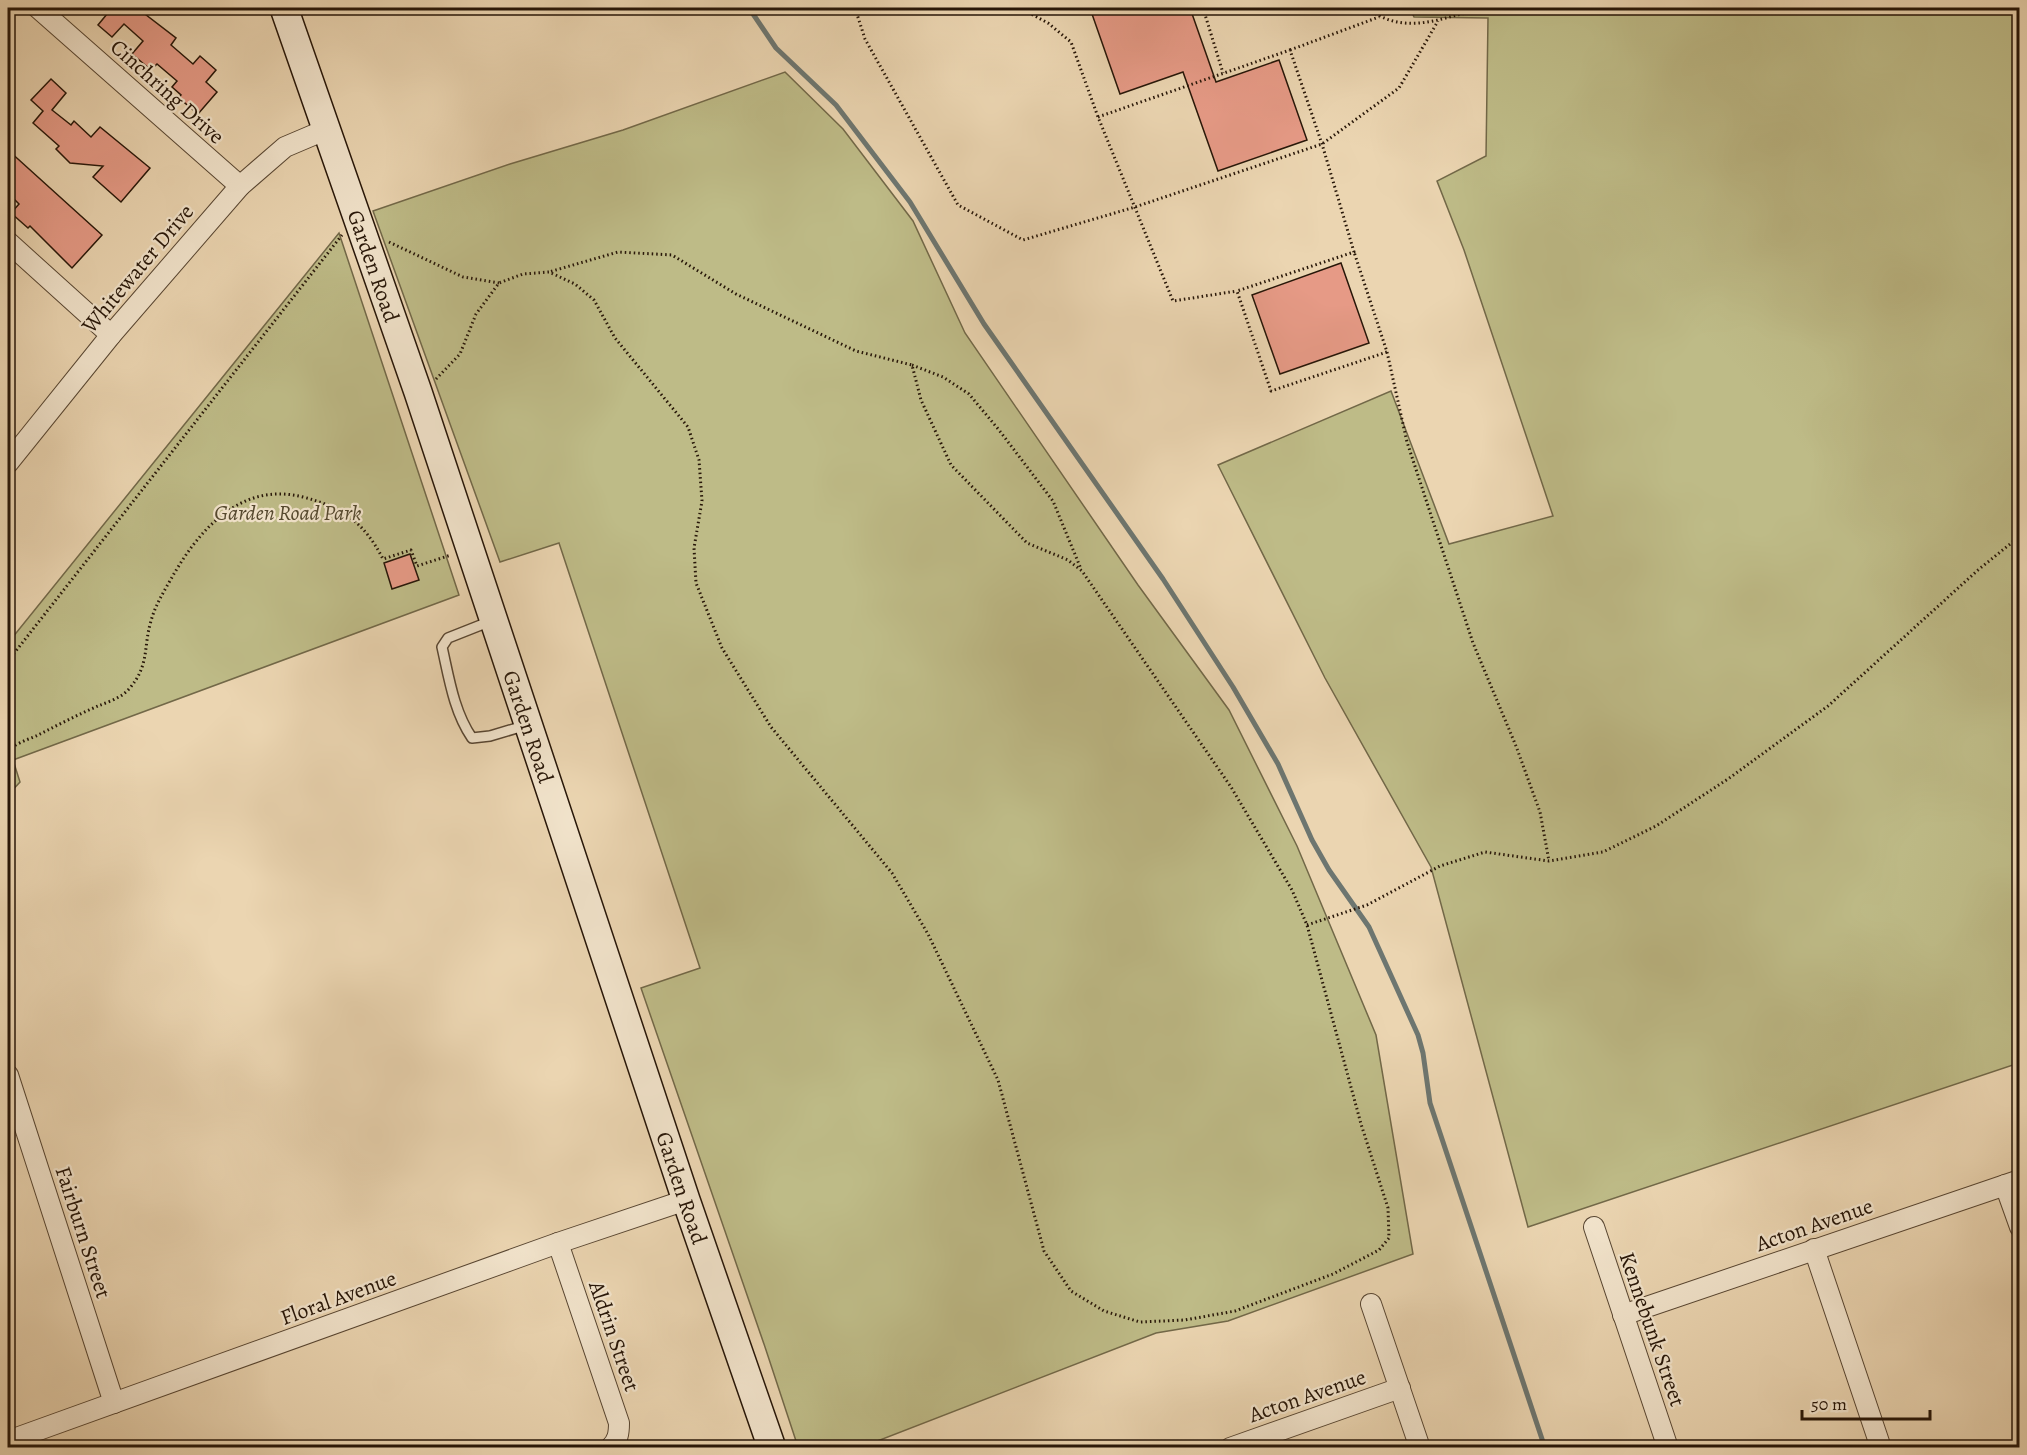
<svg xmlns="http://www.w3.org/2000/svg" width="2027" height="1455" font-family="Alegreya,serif">
	<style>
		.green { fill: #bebb87; stroke: #726848; stroke-width: 1.5 }
		.lines { fill: none; stroke-linecap: round; stroke-linejoin: round }
		.stream { stroke: #6d7670; stroke-width: 5 }
		.building { fill: #e69a86; stroke: #271608; stroke-width: 1.5 }
		.lane-casing { stroke: #584632; stroke-width: 12 }
		.street-casing { stroke: #584632; stroke-width: 22 }
		.secondary-casing { stroke: #271608; stroke-width: 30 }
		.path { stroke: #271608; stroke-width: 3; stroke-dasharray: 1.5 3; stroke-linecap: butt }
		.lane { stroke: #f2e4cc; stroke-width: 9 }
		.street { stroke: #f2e4cc; stroke-width: 20 }
		.secondary { stroke: #f2e4cc; stroke-width: 27 }
		.labels { text-anchor: middle; stroke-width: 4.5; stroke-linejoin: round; paint-order: stroke }
		.street-label { font-size: 22px; fill: #271608; stroke: #f2e4cc }
		.park-label { font-size: 22px; font-style: italic; fill: #54482e; stroke: #f2e4cc }
	</style>
	<rect width="100%" height="100%" fill="#ebd5b1"/>
	<filter id="stains"><feTurbulence type="fractalNoise" baseFrequency=".00333" numOctaves="4"/><feColorMatrix values="0 0 0 0 .2 0 0 0 0 .09 0 0 0 0 .02 0 0 0 .5 -.17"/></filter>
	<radialGradient id="worn" r=".72"><stop offset=".6" stop-color="#630" stop-opacity="0"/><stop offset="1" stop-color="#630" stop-opacity=".3"/></radialGradient>
	<g class="green">
		<polygon points="1410,8 2019,8 2019,1063 1528,1227 1431,867 1325,678 1218,465 1391,391 1449,544 1553,516 1464,250 1437,181 1486,156 1488,18 1414,17"/>
		<polygon points="785,72 843,129 913,221 965,333 1138,585 1229,710 1297,846 1376,1035 1413,1254 1228,1321 1156,1333 862,1447 798,1447 765,1347 641,988 700,968 559,543 500,562 373,211 510,164 623,130"/>
		<polygon points="339,233 459,595 13,760 20,782 8,795 8,643"/>
	</g>
	<g class="lines">
		<polyline class="stream" points="749,8 776,48 836,105 910,202 984,324 1163,579 1233,687 1278,764 1312,840 1329,870 1369,927 1418,1035 1423,1053 1430,1103 1545,1448"/>
	</g>
	<g class="building">
		<polygon points="112,8 137,8 176,38 171,45 193,64 200,56 216,70 206,82 217,92 198,114 179,98 181,95 172,87 177,81 157,64 151,70 132,54 143,41 124,24 112,37 98,25"/>
		<polygon points="1111,8 1190,8 1216,82 1279,60 1307,140 1218,171 1183,72 1120,94 1092,14"/>
		<polygon points="51,79 66,93 52,110 71,125 74,121 91,137 100,127 150,168 121,202 93,177 103,166 70,163 56,149 59,146 33,123 43,111 31,100"/>
		<polygon points="8,150 102,235 72,268 30,226 28,228 11,213 19,204 8,193"/>
		<polygon points="1341,263 1369,343 1280,374 1252,295"/>
		<polygon points="410,554 419,580 392,589 384,563"/>
	</g>
	<g class="lines">
		<defs>
			<path id="lane" d="M491 621 448 638 442 647C449 678 454 712 472 738L490 736 527 725"/>
			<g id="street">
				<polyline points="38,8 240,186"/>
				<polyline points="8,242 111,335"/>
				<polyline points="8,463 111,335 240,186 285,147 325,130"/>
				<polyline points="8,1075 114,1403"/>
				<polyline points="2005,1185 2020,1227"/>
				<polyline points="1594,1227 1668,1448"/>
				<path d="M558 1243 619 1423C619 1433 618 1441 610 1448"/>
				<polyline points="1814,1249 1881,1448"/>
				<polyline points="1371,1304 1420,1448"/>
				<polyline points="1623,1315 2020,1180"/>
				<polyline points="8,1441 558,1243 686,1200"/>
				<polyline points="1230,1448 1400,1388"/>
			</g>
			<g id="secondary">
				<path id="s1" d="M284 8 418 392 686 1200 772 1448"/>
			</g>
		</defs>
		<use href="#lane" class="lane-casing"/>
		<use href="#street" class="street-casing"/>
		<use href="#secondary" class="secondary-casing"/>
		<g class="path">
			<polyline points="855,8 865,39 958,205 1023,240 1135,207 1322,144 1399,88 1438,21"/>
			<polyline points="1020,8 1048,23 1071,42 1098,117 1173,301 1237,291"/>
			<polyline points="1203,8 1223,73"/>
			<path d="M1368 8C1393 29 1423 25 1453 16 1462 14 1472 12 1480 8"/>
			<polyline points="1290,50 1379,17"/>
			<polyline points="1098,117 1290,50 1322,144 1354,252 1237,291 1271,391 1387,352 1354,252"/>
			<polyline points="389,242 463,277 499,283"/>
			<polyline points="1387,352 1407,442 1473,643 1516,746 1540,812 1549,861"/>
			<polyline points="912,365 943,377 969,394 999,430 1053,501 1081,569"/>
			<polyline points="436,379 460,354 476,314 499,283 523,274 549,272 575,284 594,300 615,338 688,427 699,460 702,501 694,548 696,583 722,648 771,727 892,873 928,934 998,1080 1044,1251 1071,1291 1104,1311 1140,1322 1185,1320 1235,1311 1333,1274 1379,1250 1389,1238 1388,1208 1361,1124 1307,925 1292,890 1231,787 1082,571 1068,560 1027,543 951,465 921,400 912,365 856,351 736,294 672,255 618,252 549,272"/>
			<polyline points="8,661 342,235"/>
			<path d="M8 751C15 744 26 740 36 736 56 726 77 715 98 706 108 702 121 698 129 689 150 665 143 647 151 621 155 606 163 593 171 579 198 531 240 481 303 497 342 507 364 522 383 559L411 550 417 566 451 555"/>
			<polyline points="1307,925 1367,905 1440,866 1485,852 1549,861 1603,852 1656,826 1728,779 1828,706 1978,570 2020,536"/>
		</g>
		<use href="#lane" class="lane"/>
		<use href="#street" class="street"/>
		<use href="#secondary" class="secondary"/>
	</g>
	<g class="labels">
		<g class="street-label">
			<text transform="translate(168 91) rotate(42)" y="8">Cinchring Drive</text>
			<text dy="8" stroke="none"><textPath href="#s1" startOffset="273">Garden Road</textPath></text>
			<text transform="translate(137 268) rotate(-50)" y="8">Whitewater Drive</text>
			<text dy="8" stroke="none"><textPath href="#s1" startOffset="759">Garden Road</textPath></text>
			<text dy="8" stroke="none"><textPath href="#s1" startOffset="1245">Garden Road</textPath></text>
			<text transform="translate(1814 1224) rotate(-19)" y="8">Acton Avenue</text>
			<text transform="translate(84 1232) rotate(72)" y="8">Fairburn Street</text>
			<text transform="translate(338 1297) rotate(-20)" y="8">Floral Avenue</text>
			<text transform="translate(1653 1329) rotate(71)" y="8">Kennebunk Street</text>
			<text transform="translate(615 1336) rotate(71)" y="8">Aldrin Street</text>
			<text transform="translate(1307 1395) rotate(-19)" y="8">Acton Avenue</text>
		</g>
		<g class="park-label">
			<text x="288" y="520">Garden Road Park</text>
		</g>
	</g>
	<rect width="2027" height="1455" fill="none" stroke="#ebd5b1" stroke-width="30"/>
	<rect x="9" y="9" width="2009" height="1437" fill="none" stroke="#271608" stroke-width="3"/>
	<rect x="15" y="15" width="1997" height="1425" fill="none" stroke="#271608" stroke-width="1.5"/>
	<path d="M1802 1410v9h128v-9" fill="none" stroke="#271608" stroke-width="3"/>
	<text x="1811" y="1410" font-size="18" fill="#271608" stroke="#f2e4cc" stroke-width="4.5" paint-order="stroke">50 m</text>
	<rect width="100%" height="100%" filter="url(#stains)"/>
	<rect width="100%" height="100%" fill="url(#worn)"/>
</svg>
